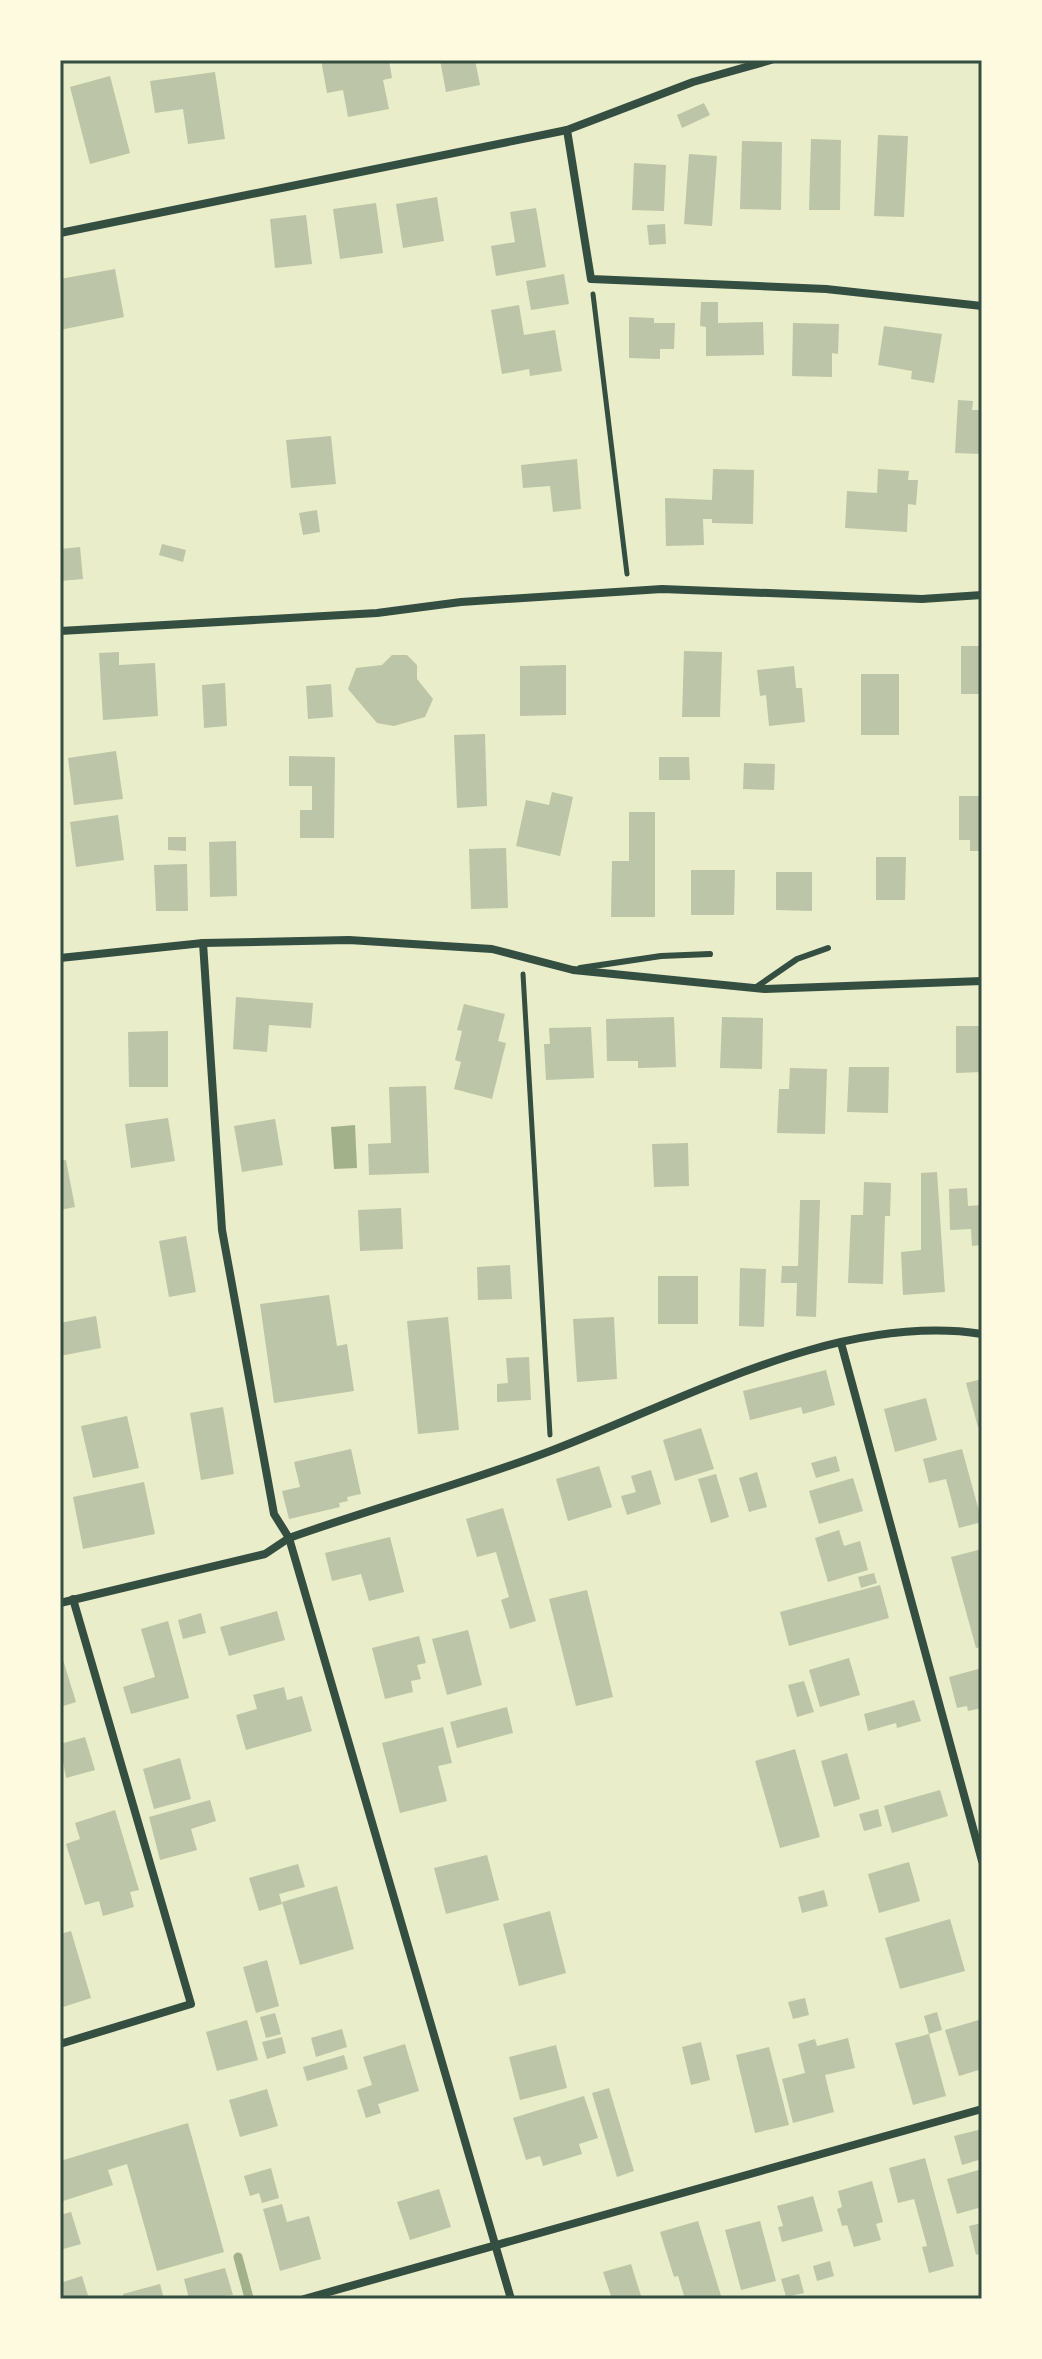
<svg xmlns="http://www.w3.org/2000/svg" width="1042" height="2359" font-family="Overpass,sans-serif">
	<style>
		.water { fill: #a3b18a }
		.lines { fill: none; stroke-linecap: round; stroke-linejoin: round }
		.stream { stroke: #a3b18a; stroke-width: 9 }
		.building { fill: #bcc5a7 }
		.path { stroke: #344e41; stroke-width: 5 }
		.service { stroke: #344e41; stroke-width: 6 }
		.minor { stroke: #344e41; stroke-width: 8 }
		.neatline { fill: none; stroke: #344e41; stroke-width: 3 }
	</style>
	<rect width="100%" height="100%" fill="#e9edc9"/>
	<polygon class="water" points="355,1125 357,1168 334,1169 331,1127"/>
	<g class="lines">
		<polyline class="stream" points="238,2257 249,2298"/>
	</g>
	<g class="building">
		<polygon points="321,60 389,60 392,78 383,80 389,109 348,117 343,90 327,93"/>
		<polygon points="440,60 475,60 480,85 446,92"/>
		<polygon points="215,72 225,139 188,144 183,109 155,113 150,81"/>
		<polygon points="110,76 130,153 90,164 70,87"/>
		<polygon points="704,103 710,115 682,128 677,115"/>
		<polygon points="878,135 908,136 904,217 874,216"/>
		<polygon points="811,139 841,140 840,210 809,210"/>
		<polygon points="742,141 782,142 781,210 740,209"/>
		<polygon points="689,154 717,156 712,226 684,224"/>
		<polygon points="634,163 666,165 664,211 632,210"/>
		<polygon points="437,197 444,241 403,248 396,204"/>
		<polygon points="376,203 383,253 340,259 333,209"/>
		<polygon points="536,208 546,267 496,276 491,246 515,242 510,212"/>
		<polygon points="306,215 312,264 275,268 270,219"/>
		<polygon points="665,224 666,244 649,245 647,225"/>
		<polygon points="115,269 124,317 60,330 60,279"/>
		<polygon points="564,274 569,304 531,310 526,281"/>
		<polygon points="701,302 718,302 718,323 763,322 764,355 706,356 706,327 700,326"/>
		<polygon points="519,305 524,335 555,330 562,371 530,376 529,369 502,374 491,310"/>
		<polygon points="629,317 654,318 654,323 675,323 674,349 660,349 660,359 629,358"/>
		<polygon points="793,323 839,324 838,354 832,353 832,377 792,376"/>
		<polygon points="884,326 942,334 934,383 911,379 912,371 878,365"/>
		<polygon points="958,400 973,401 972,410 982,410 982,454 955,453"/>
		<polygon points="331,436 336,484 291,488 286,440"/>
		<polygon points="577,459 581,509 553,512 550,486 523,488 521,465"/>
		<polygon points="713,469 754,470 753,524 712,523 712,519 703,519 704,545 666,546 665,498 712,500"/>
		<polygon points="878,469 909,471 908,480 918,480 916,505 908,504 907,532 845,528 847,491 877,493"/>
		<polygon points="317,510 320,532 303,535 299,513"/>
		<polygon points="162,544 186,550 183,562 159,555"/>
		<polygon points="80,547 83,579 60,581 60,549"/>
		<rect x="961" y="646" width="21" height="48"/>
		<polygon points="684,651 722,652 720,717 682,717"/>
		<polygon points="119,652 119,665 155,663 158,716 103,720 99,653"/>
		<polygon points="392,655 407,655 417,665 417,679 433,699 425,717 394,726 377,723 348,689 356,668 382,665"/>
		<polygon points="566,665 566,715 520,716 520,666"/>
		<polygon points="794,666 796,688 802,688 805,722 769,726 766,695 760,696 757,670"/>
		<rect x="861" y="674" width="38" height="61"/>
		<polygon points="225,683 227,726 204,728 202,685"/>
		<polygon points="331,684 333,717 308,719 306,686"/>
		<polygon points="485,734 487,806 457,808 454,735"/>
		<polygon points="116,751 123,799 74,805 68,758"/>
		<polygon points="289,756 335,757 334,838 300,838 300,810 312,810 312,786 289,786"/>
		<polygon points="659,757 689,757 690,780 659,780"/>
		<polygon points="744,763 775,764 774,790 743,789"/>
		<polygon points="552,792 573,797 560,856 516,846 526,800 549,805"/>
		<polygon points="959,796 982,796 982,851 970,851 970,840 959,840"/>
		<polygon points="629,812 655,812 655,917 611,917 612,861 629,861"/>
		<polygon points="118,815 124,860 76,867 70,822"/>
		<polygon points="168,837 186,837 186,851 168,850"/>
		<polygon points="236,841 237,896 210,897 209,842"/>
		<polygon points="506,848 508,908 471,909 469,849"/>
		<polygon points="876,857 906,857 905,900 876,900"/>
		<polygon points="187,864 188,911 156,911 154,865"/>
		<polygon points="691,870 735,870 734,915 691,915"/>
		<polygon points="776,872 812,872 812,911 776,910"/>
		<polygon points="236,997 313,1003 311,1028 269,1025 267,1052 233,1049"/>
		<polygon points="464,1004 505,1014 498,1041 506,1043 492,1099 454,1089 461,1062 455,1060 462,1031 457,1030"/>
		<polygon points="674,1017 676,1067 638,1068 638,1061 607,1061 606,1019"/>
		<polygon points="722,1017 763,1018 762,1069 720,1068"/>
		<polygon points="956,1026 982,1026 982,1072 956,1073"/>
		<polygon points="591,1027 594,1078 546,1080 544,1044 550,1044 549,1028"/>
		<polygon points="168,1031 168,1087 129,1087 128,1032"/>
		<polygon points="849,1067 889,1067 888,1113 847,1112"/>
		<polygon points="790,1068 827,1069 825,1134 777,1133 779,1089 789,1089"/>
		<polygon points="426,1086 429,1173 369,1175 368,1144 391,1143 389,1087"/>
		<polygon points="168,1118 175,1161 131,1168 125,1124"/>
		<polygon points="275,1119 283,1165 242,1172 234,1126"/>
		<polygon points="688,1143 689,1186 654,1187 652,1144"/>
		<polygon points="66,1160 75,1207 60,1210 60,1161"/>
		<polygon points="937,1172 945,1292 903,1295 901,1252 921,1250 921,1173"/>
		<polygon points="864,1182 891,1183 890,1216 885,1216 883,1284 848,1283 851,1215 863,1215"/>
		<polygon points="967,1188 968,1206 982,1205 982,1245 972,1246 971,1229 950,1230 949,1189"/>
		<polygon points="800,1200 820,1200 816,1317 796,1316 797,1283 781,1283 782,1266 798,1266"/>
		<polygon points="401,1208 403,1249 360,1251 358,1210"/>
		<polygon points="186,1236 196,1292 169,1297 159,1241"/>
		<polygon points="510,1265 512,1299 478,1300 477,1267"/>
		<polygon points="740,1268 766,1269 764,1327 739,1326"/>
		<rect x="658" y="1276" width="40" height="48"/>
		<polygon points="329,1295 337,1346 347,1344 354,1391 274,1403 260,1304"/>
		<polygon points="96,1316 101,1348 60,1356 60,1323"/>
		<polygon points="448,1317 459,1430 418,1434 407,1321"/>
		<polygon points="614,1317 617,1379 577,1382 573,1319"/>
		<polygon points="529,1357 531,1400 497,1402 497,1384 508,1383 506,1358"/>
		<polygon points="826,1370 835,1405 803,1414 801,1407 750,1420 743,1391"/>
		<polygon points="982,1379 982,1426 978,1427 966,1383"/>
		<polygon points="926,1398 937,1440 895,1452 884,1409"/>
		<polygon points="223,1407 234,1474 201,1480 190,1413"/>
		<polygon points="127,1416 139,1468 93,1478 81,1426"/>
		<polygon points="701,1428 714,1469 675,1481 663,1440"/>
		<polygon points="351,1449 361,1494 347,1497 348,1501 339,1503 340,1507 289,1519 282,1491 300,1487 294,1462"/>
		<polygon points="962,1449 982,1522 959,1528 946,1479 929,1483 923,1459"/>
		<polygon points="836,1456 840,1471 816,1478 811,1463"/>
		<polygon points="599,1466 612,1507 568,1521 556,1479"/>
		<polygon points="651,1470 661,1504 627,1515 621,1496 636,1492 631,1476"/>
		<polygon points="757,1472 767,1507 749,1512 739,1478"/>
		<polygon points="716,1474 729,1517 711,1523 698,1479"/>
		<polygon points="853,1478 863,1511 819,1524 809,1491"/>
		<polygon points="144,1482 155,1534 83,1549 73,1497"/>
		<polygon points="503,1508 536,1621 510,1629 501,1600 509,1597 496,1552 477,1557 466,1519"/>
		<polygon points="839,1530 844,1546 860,1541 868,1570 828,1582 815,1538"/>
		<polygon points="390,1537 404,1592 369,1601 361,1574 332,1581 325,1553"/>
		<polygon points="982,1549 982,1647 976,1648 951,1557"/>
		<polygon points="874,1573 877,1583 861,1588 858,1577"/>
		<polygon points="880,1585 889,1618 789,1646 780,1612"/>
		<polygon points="587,1590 613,1697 576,1706 549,1599"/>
		<polygon points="277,1611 285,1640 229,1656 220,1627"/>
		<polygon points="201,1613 206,1633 183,1639 178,1620"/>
		<polygon points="168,1621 189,1698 131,1714 123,1687 155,1677 141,1629"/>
		<polygon points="468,1630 482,1685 447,1695 432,1639"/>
		<polygon points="419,1636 426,1663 417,1665 421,1679 411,1681 413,1692 385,1699 372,1648"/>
		<polygon points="60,1650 76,1702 60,1707"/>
		<polygon points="849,1658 860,1695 820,1707 809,1670"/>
		<polygon points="982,1668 982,1708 968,1711 967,1706 957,1708 949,1677"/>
		<polygon points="804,1681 814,1712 797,1717 788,1685"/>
		<polygon points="284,1687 287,1700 302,1696 312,1731 246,1750 236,1715 257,1709 253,1695"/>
		<polygon points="914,1700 921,1721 897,1728 896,1723 868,1731 864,1714"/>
		<polygon points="507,1707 513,1733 457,1748 450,1722"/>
		<polygon points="443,1727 452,1763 438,1766 447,1801 400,1813 382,1743"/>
		<polygon points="85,1737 95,1770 66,1778 60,1744"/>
		<polygon points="795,1749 820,1837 780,1848 755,1761"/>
		<polygon points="847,1753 860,1799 834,1807 821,1761"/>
		<polygon points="180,1758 191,1799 154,1809 143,1769"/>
		<polygon points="940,1790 948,1816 892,1833 884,1806"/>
		<polygon points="210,1800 216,1821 191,1829 197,1850 160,1860 149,1817"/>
		<polygon points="878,1809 882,1826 864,1831 859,1814"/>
		<polygon points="115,1810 139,1890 130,1892 134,1907 103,1916 99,1901 85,1905 66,1844 80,1839 75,1823"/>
		<polygon points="487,1855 499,1900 446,1914 434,1868"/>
		<polygon points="909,1862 920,1901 879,1913 868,1874"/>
		<polygon points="298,1864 305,1887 279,1894 282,1904 259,1911 249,1878"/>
		<polygon points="337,1886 354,1949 300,1965 282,1902"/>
		<polygon points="824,1890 828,1906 802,1913 798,1897"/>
		<polygon points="550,1911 566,1973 519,1986 503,1924"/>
		<polygon points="950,1919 965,1971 900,1989 885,1938"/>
		<polygon points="71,1931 91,1998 60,2008 60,1934"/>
		<polygon points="267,1960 279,2006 256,2013 243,1967"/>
		<polygon points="805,1998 809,2015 793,2019 788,2002"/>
		<polygon points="937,2012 942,2030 929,2034 924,2016"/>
		<polygon points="275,2013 281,2034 266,2038 260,2017"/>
		<polygon points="982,2019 982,2069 959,2076 945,2030"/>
		<polygon points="247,2020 258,2060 217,2071 206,2032"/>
		<polygon points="342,2029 347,2047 316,2057 311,2038"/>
		<polygon points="929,2034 946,2096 913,2105 895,2043"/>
		<polygon points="282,2037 286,2053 267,2059 262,2042"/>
		<polygon points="848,2038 855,2068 825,2075 834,2112 793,2123 782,2079 805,2073 798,2044 815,2039 817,2046"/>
		<polygon points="701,2042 710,2080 691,2085 682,2047"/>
		<polygon points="405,2044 419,2091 378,2104 381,2113 366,2118 357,2090 372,2085 363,2057"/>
		<polygon points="556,2045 567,2088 520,2100 509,2057"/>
		<polygon points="769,2047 789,2125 755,2133 736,2055"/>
		<polygon points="344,2055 348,2069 307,2081 303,2067"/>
		<polygon points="609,2088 634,2171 617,2177 592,2093"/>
		<polygon points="267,2089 278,2126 240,2137 229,2100"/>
		<polygon points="584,2096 598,2138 579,2144 582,2154 543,2166 540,2156 526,2160 513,2118"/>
		<polygon points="188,2123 224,2252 157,2271 127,2164 108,2170 113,2185 60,2202 60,2161"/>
		<polygon points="982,2129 982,2159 962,2165 954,2136"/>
		<polygon points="925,2158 954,2266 929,2273 922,2247 927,2246 914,2199 898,2203 889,2168"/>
		<polygon points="271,2168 279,2198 262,2203 259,2193 250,2196 244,2176"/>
		<polygon points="982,2169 982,2207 957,2214 947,2179"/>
		<polygon points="872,2181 883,2222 876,2224 881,2240 854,2247 847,2225 842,2226 837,2209 842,2207 838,2191"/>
		<polygon points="439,2189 451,2227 410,2240 397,2202"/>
		<polygon points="813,2196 823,2231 782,2242 778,2227 783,2226 777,2206"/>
		<polygon points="282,2204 287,2222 309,2216 321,2259 280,2271 263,2209"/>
		<polygon points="71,2212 81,2244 60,2250 60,2215"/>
		<polygon points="698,2221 722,2299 685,2299 678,2276 674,2277 660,2232"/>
		<polygon points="760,2221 776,2281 741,2290 725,2230"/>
		<polygon points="982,2223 982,2253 976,2255 969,2226"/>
		<polygon points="830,2261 834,2276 817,2281 813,2266"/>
		<polygon points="631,2264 642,2299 612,2299 603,2272"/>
		<polygon points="225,2268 233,2295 189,2299 184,2279"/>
		<polygon points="799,2274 804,2293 786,2297 781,2279"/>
		<polygon points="82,2276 89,2299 60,2299 60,2283"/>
		<polygon points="160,2284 164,2299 124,2299 123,2294"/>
	</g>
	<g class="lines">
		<g class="path">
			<polyline points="593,294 627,574"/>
			<polyline points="523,974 550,1435"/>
		</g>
		<g class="service">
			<polyline points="580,968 661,956 710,954"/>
			<polyline points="755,988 797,959 828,948"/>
		</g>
		<g class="minor">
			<polyline points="567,130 591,279 826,289 982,306"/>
			<polyline points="60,233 567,130 693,82 771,60"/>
			<polyline points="60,631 377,613 461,602 662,589 922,599 982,595"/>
			<polyline points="203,943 222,1230 274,1514 289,1538 511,2299"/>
			<polyline points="60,958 203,943 349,940 492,949 573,970 765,989 982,981"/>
			<polyline points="841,1343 982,1861"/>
			<path d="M60 1603 265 1554 289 1538C376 1507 467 1483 553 1450 684 1400 838 1312 982 1334"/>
			<polyline points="60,2044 191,2004 73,1599"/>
			<polyline points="304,2299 982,2109"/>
		</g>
	</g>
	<rect width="1042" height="2359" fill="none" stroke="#fefae0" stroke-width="124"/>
	<rect x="62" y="62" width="918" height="2235" class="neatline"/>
</svg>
